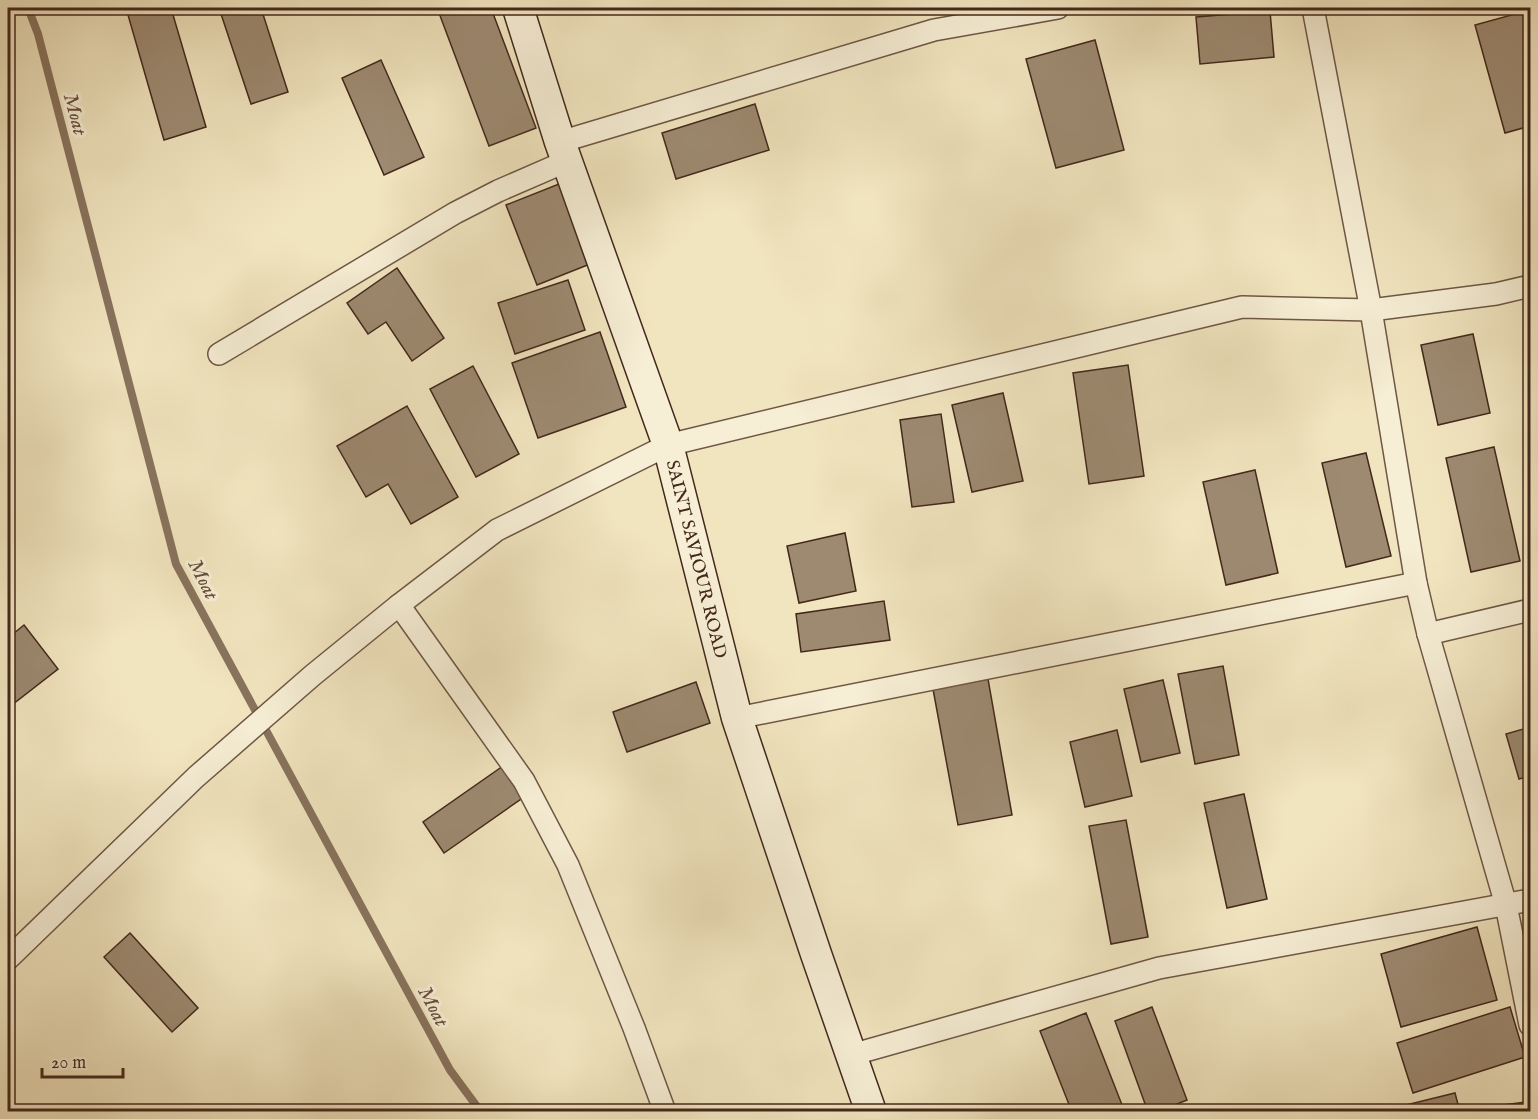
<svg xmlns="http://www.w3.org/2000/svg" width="1538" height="1119" font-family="'IM FELL English',serif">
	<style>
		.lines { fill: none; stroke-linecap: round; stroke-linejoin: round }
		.stream { stroke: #88735d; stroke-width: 8 }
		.building { fill: #9d8a71; stroke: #43281c; stroke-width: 1.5 }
		.street-casing { stroke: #6e5745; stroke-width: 24 }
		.secondary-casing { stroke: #43281c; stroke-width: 33 }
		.street { stroke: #f6eed5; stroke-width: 21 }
		.secondary { stroke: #f6eed5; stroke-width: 30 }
		.labels { text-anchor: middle; stroke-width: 6; stroke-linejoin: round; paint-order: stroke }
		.street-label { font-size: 18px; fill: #43281c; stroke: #f6eed5 }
		.water-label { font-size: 20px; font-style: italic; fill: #664e3c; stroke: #f6eed5 }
	</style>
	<rect width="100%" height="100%" fill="#f1e5bf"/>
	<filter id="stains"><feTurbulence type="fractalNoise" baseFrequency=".00333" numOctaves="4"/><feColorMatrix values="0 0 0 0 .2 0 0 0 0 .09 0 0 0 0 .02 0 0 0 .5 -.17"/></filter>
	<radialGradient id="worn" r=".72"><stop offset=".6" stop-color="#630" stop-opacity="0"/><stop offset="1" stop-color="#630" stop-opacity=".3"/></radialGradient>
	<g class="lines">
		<polyline class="stream" points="28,8 38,34 176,564 450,1070 481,1112"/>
	</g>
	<g class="building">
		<polygon points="126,8 171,8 206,127 164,140"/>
		<polygon points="219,8 261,8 288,92 251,104"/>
		<polygon points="454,8 491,8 536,128 489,146 439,13"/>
		<polygon points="1530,10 1530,126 1505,133 1475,25"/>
		<polygon points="1270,11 1274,57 1200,64 1196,17"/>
		<polygon points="1095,40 1124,150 1056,168 1026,59"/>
		<polygon points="381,60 424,157 384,175 342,78"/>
		<polygon points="755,104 769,150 676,179 662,133"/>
		<polygon points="559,184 590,264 537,285 506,205"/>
		<polygon points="397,268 444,338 412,361 386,322 368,334 347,303"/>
		<polygon points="568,280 585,330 515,354 498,303"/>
		<polygon points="600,332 626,407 538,438 512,363"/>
		<polygon points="1473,334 1490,413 1438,425 1421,345"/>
		<polygon points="1128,365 1144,476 1089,484 1073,373"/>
		<polygon points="473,366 519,454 476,477 430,389"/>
		<polygon points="1003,393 1023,481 972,492 952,405"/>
		<polygon points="407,406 458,497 411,524 388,484 366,497 337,446"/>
		<polygon points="941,414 954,502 912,507 900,420"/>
		<polygon points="1494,447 1520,561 1471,572 1446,458"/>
		<polygon points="1366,453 1391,556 1346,567 1322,463"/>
		<polygon points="1255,470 1278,573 1226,585 1203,482"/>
		<polygon points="845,533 856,591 799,603 787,546"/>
		<polygon points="884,601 890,640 801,652 796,614"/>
		<polygon points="24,625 58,669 8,708 8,638"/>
		<polygon points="1223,666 1239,755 1195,764 1178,674"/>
		<polygon points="988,679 1012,815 958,825 933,689"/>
		<polygon points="1163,680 1180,753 1141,762 1124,689"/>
		<polygon points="696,682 710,723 627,752 613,712"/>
		<polygon points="1530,727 1530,776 1519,779 1506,734"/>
		<polygon points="1117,730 1132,796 1085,807 1070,742"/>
		<polygon points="503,766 524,797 444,853 423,822"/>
		<polygon points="1244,794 1267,899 1227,908 1204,803"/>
		<polygon points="1126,820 1148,937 1111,944 1089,826"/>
		<polygon points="1477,927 1497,1000 1401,1027 1381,954"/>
		<polygon points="130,933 198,1008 172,1032 104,957"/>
		<polygon points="1152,1007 1187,1100 1157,1112 1148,1112 1115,1021"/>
		<polygon points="1510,1007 1525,1057 1413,1093 1397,1043"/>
		<polygon points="1086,1013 1124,1110 1121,1112 1072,1112 1040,1031"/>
		<polygon points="1455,1093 1460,1112 1408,1112 1406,1105"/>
		<polygon points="1526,1102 1528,1112 1497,1112 1496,1106"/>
	</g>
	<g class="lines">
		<defs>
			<g id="street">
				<polyline points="1313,8 1371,310 1416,583 1428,634 1506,905 1530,1025"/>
				<polyline points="560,142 934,30 1058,8"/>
				<polyline points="219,354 455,213 498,191 567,161"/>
				<polyline points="399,605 524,781 568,865 634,1028 665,1112"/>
				<polyline points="1428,634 1530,610"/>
				<polyline points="737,718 1416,583"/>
				<polyline points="8,959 196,777 313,675 399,605 497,530 668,445 1242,307 1371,310 1496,294 1530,286"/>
				<polyline points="851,1055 1159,968 1530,900"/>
			</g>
			<polyline id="secondary" points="518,8 560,142 668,445 737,718 816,954 871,1112"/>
		</defs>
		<use href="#street" class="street-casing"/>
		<use href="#secondary" class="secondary-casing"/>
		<use href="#street" class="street"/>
		<use href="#secondary" class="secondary"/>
	</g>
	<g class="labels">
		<g class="street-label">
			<text transform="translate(697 559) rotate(76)" y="6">SAINT SAVIOUR ROAD</text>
		</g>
		<g class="water-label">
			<text transform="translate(76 114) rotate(75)" y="7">Moat</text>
			<text transform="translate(204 579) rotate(63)" y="7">Moat</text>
			<text transform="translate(434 1006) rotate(62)" y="7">Moat</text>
		</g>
	</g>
	<rect width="1538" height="1119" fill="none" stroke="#f1e5bf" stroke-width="30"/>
	<rect x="9" y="9" width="1520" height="1101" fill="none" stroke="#43281c" stroke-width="3"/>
	<rect x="15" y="15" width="1508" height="1089" fill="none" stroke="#43281c" stroke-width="1.5"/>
	<path d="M42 1068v9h81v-9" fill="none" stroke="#43281c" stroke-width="3"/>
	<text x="51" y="1068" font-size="18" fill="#43281c" stroke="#f6eed5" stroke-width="4.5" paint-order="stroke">20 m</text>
	<rect width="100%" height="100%" filter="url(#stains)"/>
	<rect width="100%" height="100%" fill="url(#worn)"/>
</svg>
